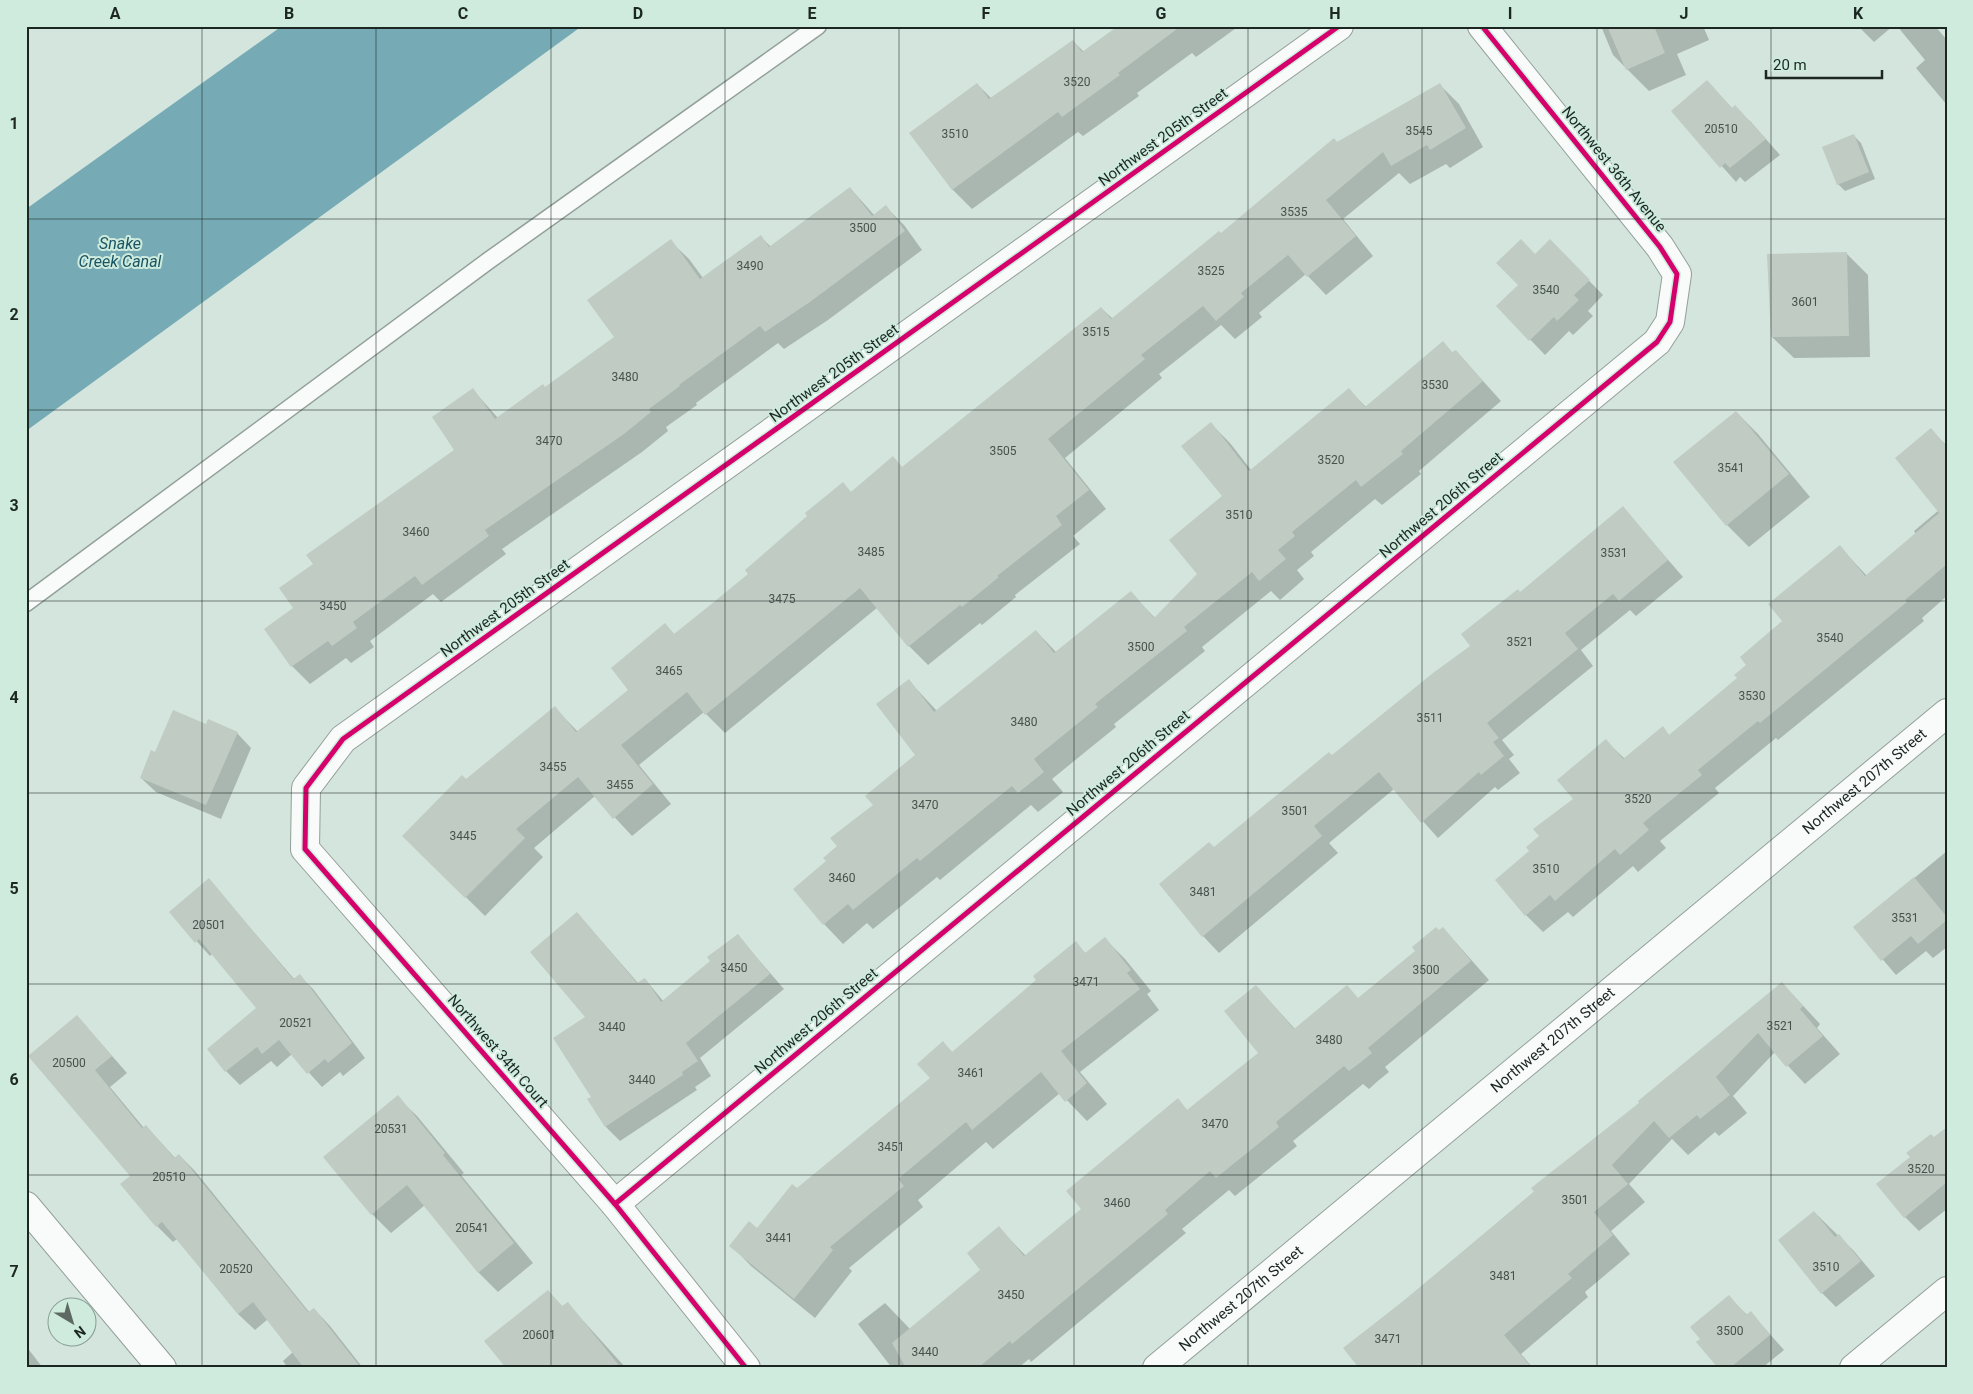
<svg xmlns="http://www.w3.org/2000/svg" width="1973" height="1394" font-family="Roboto,sans-serif">
	<style>
		.water { fill: #76abb5 }
		.shadow { fill: #0003 }
		.building { fill: #bfcbc3 }
		.lines { fill: none; stroke-linecap: round; stroke-linejoin: round }
		.service-casing { stroke: #93a09a; stroke-width: 19 }
		.minor-casing { stroke: #93a09a; stroke-width: 30 }
		.tertiary-casing { stroke: #93a09a; stroke-width: 30 }
		.service { stroke: #f9fbfa; stroke-width: 16 }
		.minor { stroke: #f9fbfa; stroke-width: 28 }
		.tertiary { stroke: #f9fbfa; stroke-width: 28 }
		.cycleway-casing { stroke: #ceebde; stroke-width: 8 }
		.cycleway { stroke: #d6006c; stroke-width: 5 }
		.grid { fill: none; stroke: #1c2722; stroke-width: 1; stroke-opacity: 0.55 }
		.labels { text-anchor: middle; stroke-width: 4; stroke-linejoin: round; paint-order: stroke }
		.number-label { font-size: 12px; fill: #46524c }
		.street-label { font-size: 15px; fill: #1c2722; stroke: #ceebde }
		.water-label { font-size: 16px; font-style: italic; fill: #195462; stroke: #ceebde }
		.neatline { fill: none; stroke: #1c2722; stroke-width: 2 }
		.grid-label { font-size: 16px; text-anchor: middle; font-weight: bold; fill: #1c2722 }
	</style>
	<rect width="100%" height="100%" fill="#d4e5dd"/>
	<polygon class="water" points="282,26 582,26 26,431 26,209"/>
	<g class="shadow">
		<polygon points="1120,26 1239,26 1196,57 1192,53 1137,93 1139,96 1083,136 1078,132 972,209 952,189 977,84 991,98 1073,41 1084,52"/>
		<polygon points="1601,26 1703,26 1709,40 1677,54 1686,75 1649,91 1613,55"/>
		<polygon points="1858,26 1893,26 1874,42"/>
		<polygon points="1897,26 1935,26 1947,40 1947,105 1916,68 1925,60"/>
		<polygon points="1707,82 1733,109 1750,121 1780,155 1745,182 1740,177 1736,182 1673,111"/>
		<polygon points="1440,85 1459,104 1483,147 1450,168 1446,164 1410,184 1399,173 1343,219 1373,256 1326,295 1306,274 1259,313 1262,317 1235,339 1221,325 1159,374 1162,378 1065,458 1106,509 1073,536 1080,544 1015,595 1016,597 982,625 980,623 928,665 909,646 878,607 725,733 704,712 639,765 671,804 632,836 595,796 534,848 543,857 485,916 404,836 466,781 555,708 578,732 630,690 665,625 675,635 893,458 903,468 1101,308 1113,319 1337,143"/>
		<polygon points="1854,136 1861,143 1875,179 1845,191 1838,184"/>
		<polygon points="850,188 875,216 886,207 904,225 922,250 828,320 784,349 778,343 696,403 697,405 666,427 668,431 642,452 502,549 506,554 441,602 433,594 370,641 374,647 351,663 346,658 310,684 292,666 294,608 315,564 456,450 473,390 498,418 545,388 616,337 670,241 689,259 703,278 761,237 771,247"/>
		<polygon points="1550,241 1603,295 1588,311 1593,316 1573,335 1569,331 1545,355 1498,306 1520,285 1535,255"/>
		<polygon points="1847,254 1868,275 1870,357 1794,358 1772,337 1768,256"/>
		<polygon points="1456,351 1501,401 1419,471 1421,474 1382,505 1375,499 1311,552 1314,556 1297,570 1304,579 1280,600 1271,591 1202,647 1205,651 1114,724 1116,727 1052,779 1063,792 1038,812 1031,805 940,880 937,877 873,929 867,923 843,944 824,924 795,889 828,861 916,755 909,681 937,711 1036,631 1057,653 1130,592 1155,618 1198,574 1224,497 1211,424 1230,443 1251,470 1349,390 1367,408"/>
		<polygon points="1736,412 1758,434 1810,497 1749,547 1727,525"/>
		<polygon points="1931,430 1947,446 1947,596 1922,618 1924,621 1778,740 1776,738 1715,788 1719,793 1660,841 1666,848 1638,872 1633,866 1573,917 1568,912 1543,932 1526,915 1531,852 1541,836 1575,799 1606,741 1625,759 1662,728 1670,736 1739,679 1840,547 1867,576 1916,534 1914,531 1939,510"/>
		<polygon points="1623,508 1683,577 1636,616 1630,610 1581,650 1593,666 1502,740 1514,755 1509,759 1520,773 1498,790 1495,787 1438,838 1394,789 1329,843 1338,853 1219,953 1203,936 1214,849 1472,646 1520,593"/>
		<polygon points="207,726 237,733 251,748 221,819 156,792 141,778 156,753"/>
		<polygon points="1947,851 1947,947 1933,958 1926,951 1896,975 1855,927"/>
		<polygon points="209,880 295,980 299,975 313,989 365,1058 343,1076 340,1072 322,1087 292,1054 277,1067 271,1061 240,1085 226,1071 258,1008 212,954 210,956 170,912"/>
		<polygon points="577,913 638,983 645,979 664,1002 712,962 737,935 784,989 700,1058 711,1076 695,1087 697,1090 620,1141 606,1127 589,1100 593,1097"/>
		<polygon points="1443,928 1489,980 1385,1067 1389,1072 1379,1080 1369,1089 1363,1084 1293,1141 1297,1146 1235,1196 1229,1190 1182,1229 1186,1233 1031,1362 1029,1359 1018,1368 892,1368 858,1324 885,1303 910,1329 982,1270 999,1228 1026,1256 1082,1209 1178,1100 1188,1111 1260,1053 1256,986 1295,1029 1359,999"/>
		<polygon points="1105,939 1125,959 1151,991 1147,994 1159,1010 1080,1072 1107,1104 1087,1121 1060,1093 993,1149 986,1142 918,1200 923,1207 849,1268 852,1271 815,1318 751,1266 731,1245 757,1229 797,1190 931,1079 943,1043 953,1053 1038,981 1076,943 1086,954"/>
		<polygon points="1782,983 1820,1024 1817,1028 1840,1054 1805,1084 1775,1052 1733,1096 1747,1113 1719,1136 1715,1132 1688,1155 1672,1139 1629,1184 1645,1202 1611,1231 1630,1254 1585,1292 1588,1297 1521,1354 1533,1368 1361,1368 1402,1303"/>
		<polygon points="77,1016 127,1073 110,1087 144,1128 146,1126 175,1158 179,1155 195,1171 310,1313 314,1309 330,1326 363,1368 288,1368 283,1361 293,1352 268,1319 255,1330 238,1314 177,1239 173,1242 157,1226 131,1176 30,1056"/>
		<polygon points="397,1097 417,1116 464,1173 461,1175 533,1263 498,1292 479,1273 425,1205 391,1233 372,1214"/>
		<polygon points="1947,1128 1947,1209 1919,1231 1905,1217 1934,1138"/>
		<polygon points="1814,1212 1853,1250 1875,1276 1836,1307 1822,1293"/>
		<polygon points="548,1292 563,1307 567,1303 626,1368 507,1368"/>
		<polygon points="1729,1297 1747,1315 1751,1313 1784,1350 1762,1368 1720,1368"/>
		<polygon points="26,1346 43,1368 26,1368"/>
	</g>
	<g class="building">
		<polygon points="1118,26 1181,26 1118,73 1120,75 1062,117 1058,112 952,190 909,133 977,83 989,99 1073,40 1082,52"/>
		<polygon points="1607,26 1654,26 1665,53 1626,70"/>
		<polygon points="1707,80 1732,108 1735,105 1766,139 1730,168 1725,163 1720,168 1671,111"/>
		<polygon points="1440,83 1466,128 1430,150 1427,145 1391,166 1383,152 1326,200 1356,236 1307,277 1288,255 1241,293 1244,297 1216,321 1203,306 1141,355 1145,359 1048,439 1089,490 1056,516 1062,525 997,576 999,577 962,607 960,605 908,647 860,588 705,715 687,692 621,745 653,784 613,819 578,777 516,829 525,838 465,898 402,836 462,775 466,779 555,706 576,732 628,690 611,668 665,623 674,634 709,606 748,574 745,570 807,516 805,513 843,482 851,492 893,456 902,467 1101,307 1111,319 1219,231 1221,233 1334,138 1337,142"/>
		<polygon points="1854,134 1869,172 1837,185 1822,147"/>
		<polygon points="850,187 872,216 886,205 905,231 810,302 765,332 760,326 679,385 680,386 649,409 651,412 624,434 485,530 489,536 422,585 415,576 353,622 357,628 332,646 328,641 291,667 264,629 293,608 279,588 313,564 306,555 454,450 432,417 473,388 495,419 543,384 545,387 614,337 587,300 671,239 700,279 761,235 769,247"/>
		<polygon points="1521,239 1535,254 1550,239 1590,280 1574,295 1579,300 1557,321 1554,317 1529,341 1496,306 1518,285 1496,263"/>
		<polygon points="1847,252 1849,336 1771,337 1767,254"/>
		<polygon points="1443,341 1452,352 1456,350 1483,381 1401,451 1403,454 1361,487 1356,480 1292,532 1295,536 1278,550 1286,559 1259,581 1252,572 1184,627 1187,631 1095,704 1098,707 1034,759 1044,772 1018,793 1012,786 920,861 917,858 853,910 848,904 823,925 793,889 826,861 823,858 837,846 830,838 873,805 865,796 915,755 876,704 909,679 934,712 1036,630 1054,653 1131,591 1154,618 1197,574 1169,540 1222,496 1181,446 1211,422 1249,471 1349,388 1365,407"/>
		<polygon points="1736,411 1789,474 1726,526 1673,462"/>
		<polygon points="1931,428 1947,447 1947,564 1905,600 1907,602 1760,723 1758,721 1698,770 1702,775 1643,823 1649,830 1620,855 1615,849 1555,901 1550,895 1525,916 1495,880 1529,851 1526,847 1539,836 1533,829 1573,799 1557,780 1606,739 1623,759 1663,726 1669,735 1737,678 1734,675 1746,665 1740,657 1782,621 1768,604 1840,545 1865,576 1939,513 1895,458"/>
		<polygon points="1623,506 1668,560 1619,601 1613,594 1565,633 1578,649 1487,723 1499,738 1493,742 1504,756 1481,775 1479,772 1421,823 1379,772 1314,826 1322,836 1202,937 1159,884 1209,842 1214,847 1329,752 1332,755 1433,673 1470,646 1461,634 1518,589 1520,592"/>
		<polygon points="173,710 206,724 208,719 238,732 206,805 140,778 151,750 155,752"/>
		<polygon points="1914,877 1947,917 1947,920 1918,944 1911,936 1881,961 1853,927"/>
		<polygon points="209,878 293,979 300,974 352,1043 328,1063 325,1059 307,1074 279,1040 262,1054 257,1047 225,1072 207,1049 256,1008 199,939 195,943 169,912"/>
		<polygon points="577,912 637,983 645,978 661,1002 710,961 707,957 738,934 770,974 686,1043 698,1061 682,1072 683,1075 605,1127 587,1099 591,1097 553,1038 585,1017 530,952"/>
		<polygon points="1436,927 1439,930 1443,927 1471,961 1368,1048 1372,1053 1361,1062 1349,1071 1344,1066 1276,1122 1279,1127 1216,1178 1210,1171 1165,1210 1168,1214 1012,1344 1010,1341 978,1368 906,1368 892,1343 980,1270 967,1253 999,1226 1024,1256 1081,1209 1066,1191 1178,1098 1187,1110 1258,1053 1224,1011 1256,985 1294,1029 1347,985 1358,998 1415,951 1412,947"/>
		<polygon points="1105,937 1131,970 1127,973 1140,989 1061,1051 1087,1083 1065,1102 1041,1072 972,1130 966,1122 898,1179 904,1186 830,1247 833,1250 794,1299 729,1246 749,1221 757,1228 792,1184 797,1188 930,1078 917,1064 943,1041 952,1052 1036,980 1033,976 1076,941 1085,953"/>
		<polygon points="1782,982 1803,1006 1800,1009 1823,1036 1786,1067 1758,1033 1716,1077 1730,1095 1700,1119 1697,1115 1669,1138 1654,1121 1612,1165 1628,1184 1594,1212 1613,1235 1568,1274 1572,1278 1504,1335 1532,1368 1359,1368 1343,1348 1402,1302 1534,1192 1531,1188 1639,1103 1638,1101"/>
		<polygon points="77,1015 112,1056 95,1070 142,1128 146,1125 174,1158 179,1154 308,1312 314,1308 361,1368 304,1368 253,1302 238,1314 162,1222 156,1227 120,1184 130,1176 28,1056"/>
		<polygon points="398,1095 445,1153 443,1155 514,1243 478,1273 407,1185 371,1215 323,1157"/>
		<polygon points="1947,1127 1947,1182 1904,1218 1876,1184 1910,1157 1906,1153 1931,1134 1934,1137"/>
		<polygon points="1814,1211 1835,1237 1839,1234 1861,1261 1821,1294 1778,1240"/>
		<polygon points="548,1290 562,1306 568,1302 621,1368 506,1368 484,1341"/>
		<polygon points="1729,1295 1746,1315 1751,1311 1770,1335 1730,1368 1718,1368 1696,1342 1700,1339 1690,1327"/>
	</g>
	<g class="lines">
		<defs>
			<polyline id="service" points="26,603 488,261 818,26"/>
			<g id="minor">
				<polyline points="615,1204 1657,342 1670,322 1677,274 1660,247 1482,26"/>
				<polyline points="26,1206 162,1368"/>
				<polyline points="746,1368 615,1204 305,849 306,788 343,739 1339,26"/>
				<polyline points="1854,1368 1947,1291"/>
			</g>
			<g id="tertiary">
				<path id="s1" d="M1157 1368 1947 713"/>
			</g>
		</defs>
		<use href="#service" class="service-casing"/>
		<use href="#minor" class="minor-casing"/>
		<use href="#tertiary" class="tertiary-casing"/>
		<use href="#service" class="service"/>
		<use href="#minor" class="minor"/>
		<use href="#tertiary" class="tertiary"/>
		<defs>
			<g id="cycleway">
				<polyline points="615,1204 1657,342 1670,322 1677,274 1660,247 1482,26"/>
				<polyline points="746,1368 615,1204 305,849 306,788 343,739 1339,26"/>
			</g>
		</defs>
		<use href="#cycleway" class="cycleway-casing"/>
		<use href="#cycleway" class="cycleway"/>
	</g>
	<path class="grid" d="M202 26V1368M376 26V1368M551 26V1368M725 26V1368M899 26V1368M1074 26V1368M1248 26V1368M1422 26V1368M1597 26V1368M1771 26V1368M26 219H1947M26 410H1947M26 601H1947M26 793H1947M26 984H1947M26 1175H1947"/>
	<g class="labels">
		<g class="number-label">
			<text x="1077" y="86">3520</text>
			<text x="1721" y="133">20510</text>
			<text x="1419" y="135">3545</text>
			<text x="955" y="138">3510</text>
			<text x="1294" y="216">3535</text>
			<text x="863" y="232">3500</text>
			<text x="750" y="270">3490</text>
			<text x="1211" y="275">3525</text>
			<text x="1546" y="294">3540</text>
			<text x="1805" y="306">3601</text>
			<text x="1096" y="336">3515</text>
			<text x="625" y="381">3480</text>
			<text x="1435" y="389">3530</text>
			<text x="549" y="445">3470</text>
			<text x="1003" y="455">3505</text>
			<text x="1331" y="464">3520</text>
			<text x="1731" y="472">3541</text>
			<text x="1239" y="519">3510</text>
			<text x="416" y="536">3460</text>
			<text x="871" y="556">3485</text>
			<text x="1614" y="557">3531</text>
			<text x="782" y="603">3475</text>
			<text x="333" y="610">3450</text>
			<text x="1830" y="642">3540</text>
			<text x="1520" y="646">3521</text>
			<text x="1141" y="651">3500</text>
			<text x="669" y="675">3465</text>
			<text x="1752" y="700">3530</text>
			<text x="1430" y="722">3511</text>
			<text x="1024" y="726">3480</text>
			<text x="553" y="771">3455</text>
			<text x="620" y="789">3455</text>
			<text x="1638" y="803">3520</text>
			<text x="925" y="809">3470</text>
			<text x="1295" y="815">3501</text>
			<text x="463" y="840">3445</text>
			<text x="1546" y="873">3510</text>
			<text x="842" y="882">3460</text>
			<text x="1203" y="896">3481</text>
			<text x="1905" y="922">3531</text>
			<text x="209" y="929">20501</text>
			<text x="734" y="972">3450</text>
			<text x="1426" y="974">3500</text>
			<text x="1086" y="986">3471</text>
			<text x="296" y="1027">20521</text>
			<text x="1780" y="1030">3521</text>
			<text x="612" y="1031">3440</text>
			<text x="1329" y="1044">3480</text>
			<text x="69" y="1067">20500</text>
			<text x="971" y="1077">3461</text>
			<text x="642" y="1084">3440</text>
			<text x="1215" y="1128">3470</text>
			<text x="391" y="1133">20531</text>
			<text x="891" y="1151">3451</text>
			<text x="1921" y="1173">3520</text>
			<text x="169" y="1181">20510</text>
			<text x="1575" y="1204">3501</text>
			<text x="1117" y="1207">3460</text>
			<text x="472" y="1232">20541</text>
			<text x="779" y="1242">3441</text>
			<text x="1826" y="1271">3510</text>
			<text x="236" y="1273">20520</text>
			<text x="1503" y="1280">3481</text>
			<text x="1011" y="1299">3450</text>
			<text x="1730" y="1335">3500</text>
			<text x="539" y="1339">20601</text>
			<text x="1388" y="1343">3471</text>
			<text x="925" y="1356">3440</text>
		</g>
		<g class="street-label">
			<text transform="translate(1163 137) rotate(-36)" y="5">Northwest 205th Street</text>
			<text transform="translate(1614 169) rotate(51)" y="5">Northwest 36th Avenue</text>
			<text transform="translate(834 373) rotate(-36)" y="5">Northwest 205th Street</text>
			<text transform="translate(1441 505) rotate(-40)" y="5">Northwest 206th Street</text>
			<text transform="translate(505 608) rotate(-36)" y="5">Northwest 205th Street</text>
			<text transform="translate(1128 763) rotate(-40)" y="5">Northwest 206th Street</text>
			<text dy="5" stroke="none"><textPath href="#s1" startOffset="919">Northwest 207th Street</textPath></text>
			<text transform="translate(816 1021) rotate(-40)" y="5">Northwest 206th Street</text>
			<text dy="5" stroke="none"><textPath href="#s1" startOffset="514">Northwest 207th Street</textPath></text>
			<text transform="translate(498 1051) rotate(49)" y="5">Northwest 34th Court</text>
			<text dy="5" stroke="none"><textPath href="#s1" startOffset="109">Northwest 207th Street</textPath></text>
		</g>
		<g class="water-label">
			<text x="120" y="249">Snake<tspan x="120" dy="18">Creek Canal</tspan></text>
		</g>
	</g>
	<rect width="1973" height="1394" fill="none" stroke="#ceebde" stroke-width="55"/>
	<g transform="translate(72 1322) rotate(142)"><circle r="24" fill="#ceebde" stroke="#879d93"/>
	<path d="M0-4L9 19L0 12L-9 19Z" fill="#5c6a63"/>
	<text y="-8" font-size="14" font-weight="bold" text-anchor="middle" fill="#1c2722">N</text>
	</g>
	<path d="M1766 70v8h116v-8" fill="none" stroke="#1c2722" stroke-width="2.5"/>
	<text x="1773" y="70" font-size="15" fill="#1c2722" stroke="#ceebde" stroke-width="4" paint-order="stroke">20 m</text>
	<rect x="28" y="28" width="1918" height="1338" class="neatline"/>
	<g class="grid-label">
		<text x="115" y="19">A</text>
		<text x="289" y="19">B</text>
		<text x="463" y="19">C</text>
		<text x="638" y="19">D</text>
		<text x="812" y="19">E</text>
		<text x="986" y="19">F</text>
		<text x="1161" y="19">G</text>
		<text x="1335" y="19">H</text>
		<text x="1510" y="19">I</text>
		<text x="1684" y="19">J</text>
		<text x="1858" y="19">K</text>
		<text x="14" y="129">1</text>
		<text x="14" y="320">2</text>
		<text x="14" y="511">3</text>
		<text x="14" y="703">4</text>
		<text x="14" y="894">5</text>
		<text x="14" y="1085">6</text>
		<text x="14" y="1277">7</text>
	</g>
</svg>
